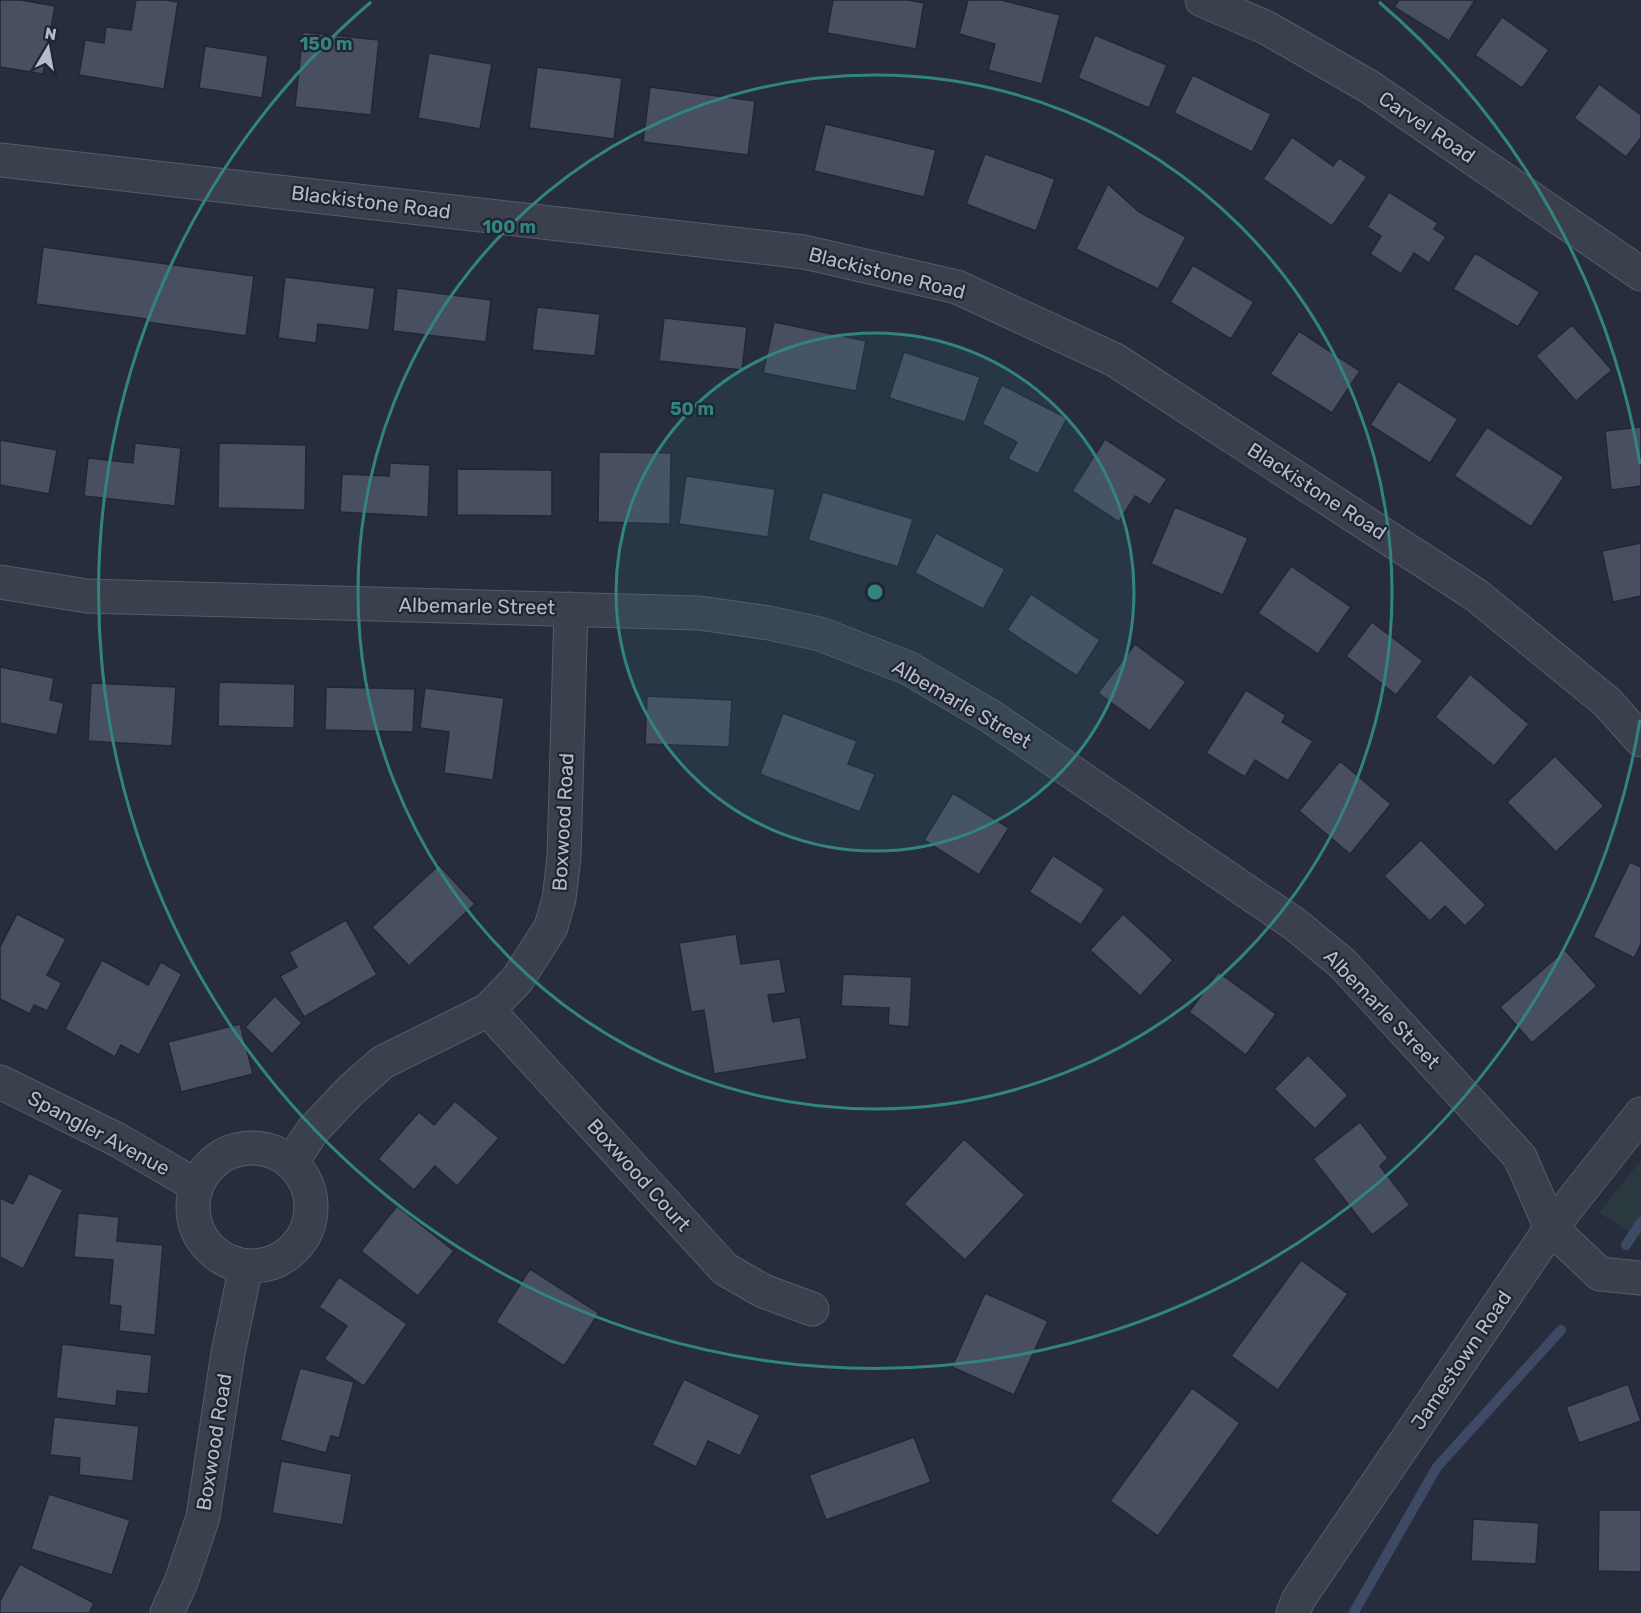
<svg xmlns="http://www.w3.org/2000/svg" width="1641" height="1613" font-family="Rubik,sans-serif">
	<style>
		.green { fill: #29393e }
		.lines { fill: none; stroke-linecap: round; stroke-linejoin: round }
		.stream { stroke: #3e4965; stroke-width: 10 }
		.building { fill: #484f61; stroke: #212735; stroke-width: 1.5 }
		.minor-casing { stroke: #555b68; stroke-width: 35 }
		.minor { stroke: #3b404d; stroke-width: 33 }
		.ring { fill: none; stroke: #318480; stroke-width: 3 }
		.labels { text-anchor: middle; stroke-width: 4.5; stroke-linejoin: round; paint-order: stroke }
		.street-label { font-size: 20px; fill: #b7bbc8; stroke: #1f2533 }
		.centre { fill: #318480; stroke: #1f2533; stroke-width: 3 }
		.ring-label { font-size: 18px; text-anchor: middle; font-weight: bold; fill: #318480; stroke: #1f2533; stroke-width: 4.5; stroke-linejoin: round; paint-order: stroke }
	</style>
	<rect width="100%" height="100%" fill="#272d3d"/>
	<polygon class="green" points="1641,1160 1641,1239 1599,1213"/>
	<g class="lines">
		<g class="stream">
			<polyline points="1626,1245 1641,1222"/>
			<polyline points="1354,1612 1437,1467 1561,1330"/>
		</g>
	</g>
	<g class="building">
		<polygon points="0,0 21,0 55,6 43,74 0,67"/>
		<polygon points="136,0 166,0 178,2 164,89 79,75 85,40 104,43 106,27 131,30"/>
		<polygon points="833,0 908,0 924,3 916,49 827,33"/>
		<polygon points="968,0 1001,0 1060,15 1042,84 988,70 995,44 959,34"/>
		<polygon points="1399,0 1475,0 1449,41 1394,7"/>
		<polygon points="1502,17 1549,50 1522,88 1475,55"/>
		<polygon points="303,32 379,40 371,115 295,107"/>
		<polygon points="1095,35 1167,65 1149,108 1078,78"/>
		<polygon points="205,46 268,56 262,98 199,88"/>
		<polygon points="429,53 492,64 480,129 418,118"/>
		<polygon points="537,67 622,78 614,139 529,128"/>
		<polygon points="1193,75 1271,114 1252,152 1174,113"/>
		<polygon points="1599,84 1641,115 1641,138 1626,157 1574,118"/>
		<polygon points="650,87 755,101 748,155 643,142"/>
		<polygon points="825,124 936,150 924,197 814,171"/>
		<polygon points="1292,137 1333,166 1339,158 1367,177 1332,226 1263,179"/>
		<polygon points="985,154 1055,179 1036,231 966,204"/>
		<polygon points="1108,184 1139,212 1186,237 1158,289 1076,249"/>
		<polygon points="1389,192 1438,223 1434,229 1446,237 1429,263 1414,253 1401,274 1370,254 1381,236 1367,227"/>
		<polygon points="43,247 254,276 246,336 146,322 146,319 36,304"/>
		<polygon points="1475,253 1540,292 1518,327 1453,289"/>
		<polygon points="1193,265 1254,302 1231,339 1170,302"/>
		<polygon points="285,277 375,288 369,330 318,324 316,343 278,338"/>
		<polygon points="397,288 491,300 486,342 393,331"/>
		<polygon points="537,307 600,314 595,356 532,350"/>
		<polygon points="664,318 747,327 742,370 659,361"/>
		<polygon points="774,322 866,341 856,391 763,373"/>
		<polygon points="1572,325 1612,370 1576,401 1536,356"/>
		<polygon points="1299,331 1360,371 1332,413 1270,374"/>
		<polygon points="904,352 980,377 965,422 889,398"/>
		<polygon points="1398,381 1458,419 1430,463 1370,425"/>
		<polygon points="1002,385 1067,418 1038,474 1008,459 1017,442 982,424"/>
		<polygon points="1487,427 1564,477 1531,527 1454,476"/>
		<polygon points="1641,427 1641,486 1611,490 1605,431"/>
		<polygon points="1105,439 1167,479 1150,505 1135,496 1119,522 1072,491"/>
		<polygon points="0,440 57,450 49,494 0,485"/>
		<polygon points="135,443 181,448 175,506 84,496 88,458 133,463"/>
		<polygon points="219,443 306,445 305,510 218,508"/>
		<polygon points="599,452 671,453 670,524 598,522"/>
		<polygon points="390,463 430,465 428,517 340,512 342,474 389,476"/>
		<polygon points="457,469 552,470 552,516 457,515"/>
		<polygon points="686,476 775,489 768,537 679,524"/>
		<polygon points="823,492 913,519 898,567 808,540"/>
		<polygon points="1175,507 1248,538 1223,595 1151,564"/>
		<polygon points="936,533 1005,569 983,609 915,573"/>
		<polygon points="1641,543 1641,596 1613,602 1602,551"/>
		<polygon points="1291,566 1351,607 1318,654 1258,613"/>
		<polygon points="1031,594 1100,640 1077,676 1007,630"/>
		<polygon points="1372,622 1423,661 1396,695 1346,656"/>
		<polygon points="1135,644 1186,682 1150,731 1098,693"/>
		<polygon points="0,667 54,678 50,700 64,703 57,735 0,723"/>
		<polygon points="1470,674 1529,724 1494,766 1435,717"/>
		<polygon points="219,682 295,684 294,728 218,726"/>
		<polygon points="91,683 176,687 172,746 88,741"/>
		<polygon points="326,687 415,689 413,732 325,730"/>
		<polygon points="425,688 504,698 493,780 444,773 449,732 420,728"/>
		<polygon points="1246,690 1286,715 1282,722 1313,741 1288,781 1255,760 1245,777 1206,753"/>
		<polygon points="647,696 732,700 729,747 645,744"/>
		<polygon points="783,713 857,741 848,764 875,774 860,812 760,774"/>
		<polygon points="1555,756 1604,806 1556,852 1507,802"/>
		<polygon points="1340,761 1391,804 1350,854 1299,811"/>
		<polygon points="953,793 1009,828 979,875 924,840"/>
		<polygon points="1421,840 1486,905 1465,926 1445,906 1430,921 1384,876"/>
		<polygon points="1053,855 1105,889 1081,925 1029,892"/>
		<polygon points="1630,862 1641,867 1641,944 1634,958 1593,937"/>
		<polygon points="439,865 475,904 409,966 372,927"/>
		<polygon points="17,914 66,939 47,975 62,983 47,1011 34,1005 30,1014 0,999 0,947"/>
		<polygon points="1123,914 1173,960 1140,996 1090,950"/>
		<polygon points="346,920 377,975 304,1017 280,976 297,967 289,952"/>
		<polygon points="736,934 741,964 780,959 786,993 768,995 773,1022 800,1017 807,1059 714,1074 704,1010 691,1012 679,943"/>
		<polygon points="1565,950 1597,986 1532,1043 1500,1007"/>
		<polygon points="102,960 148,985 161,962 182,974 139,1055 121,1045 115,1057 65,1029"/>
		<polygon points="1218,972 1276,1014 1246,1055 1189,1012"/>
		<polygon points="843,974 912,977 909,1027 888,1025 889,1008 841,1006"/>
		<polygon points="275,996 302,1023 272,1054 245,1027"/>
		<polygon points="240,1024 253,1074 181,1092 168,1042"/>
		<polygon points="1308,1055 1348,1095 1315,1129 1274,1089"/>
		<polygon points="455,1101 499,1138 457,1186 435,1166 414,1190 378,1159 419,1112 434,1125"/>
		<polygon points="1360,1122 1388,1158 1380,1166 1410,1205 1372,1235 1313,1159"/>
		<polygon points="964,1139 1025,1195 965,1260 904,1204"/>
		<polygon points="29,1173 63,1190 23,1269 0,1257 0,1198 13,1204"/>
		<polygon points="397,1206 454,1251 418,1296 361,1251"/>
		<polygon points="78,1213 119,1217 117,1241 163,1245 155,1335 119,1331 121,1306 109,1305 113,1260 74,1257"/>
		<polygon points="1301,1260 1348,1294 1278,1390 1231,1356"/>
		<polygon points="530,1269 599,1313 564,1366 496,1322"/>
		<polygon points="339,1277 407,1324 364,1386 324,1359 347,1326 319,1307"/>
		<polygon points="985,1293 1048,1321 1014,1395 952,1367"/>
		<polygon points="62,1344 152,1355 148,1394 117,1391 116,1406 56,1398"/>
		<polygon points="300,1368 354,1382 339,1438 331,1436 326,1453 280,1440"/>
		<polygon points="684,1379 760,1415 740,1456 708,1441 696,1467 652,1445"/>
		<polygon points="1628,1384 1641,1421 1579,1443 1566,1407"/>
		<polygon points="1192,1388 1240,1423 1158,1536 1110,1501"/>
		<polygon points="54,1417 139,1426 133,1481 79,1475 80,1458 50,1455"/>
		<polygon points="914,1437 931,1482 826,1520 809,1475"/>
		<polygon points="281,1461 352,1474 343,1525 272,1513"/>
		<polygon points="49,1494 130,1520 112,1575 31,1549"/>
		<polygon points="1599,1510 1641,1510 1641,1572 1598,1571"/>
		<polygon points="1473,1519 1539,1523 1536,1564 1471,1561"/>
		<polygon points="20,1564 94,1603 89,1613 0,1613 0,1601"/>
	</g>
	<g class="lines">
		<defs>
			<g id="minor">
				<polyline points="1202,0 1267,28 1368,86 1641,274"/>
				<polyline points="0,160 804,252 957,287 1115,360 1476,595 1607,702 1641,740"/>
				<polyline points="0,582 87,596 699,613 769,623 820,634 908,668 990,716 1296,925 1343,964 1520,1157 1551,1228 1600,1274 1641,1278"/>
				<polyline points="488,1010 725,1269 763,1291 812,1309"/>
				<polyline points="0,1082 118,1140 197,1186"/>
				<circle cx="252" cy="1207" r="59"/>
				<polyline points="291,1163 313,1130 351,1090 383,1062 488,1010 517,980 551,927 559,899 564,857 571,609"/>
				<polyline points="167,1613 181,1582 203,1517 228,1353 246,1266"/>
				<polyline points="1293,1613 1298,1600 1551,1228 1641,1114"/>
			</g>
		</defs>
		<use href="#minor" class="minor-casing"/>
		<use href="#minor" class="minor"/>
	</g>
	<circle cx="875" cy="592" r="259" fill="#318480" fill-opacity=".12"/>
	<g class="ring">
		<circle cx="875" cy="592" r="259"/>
		<circle cx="875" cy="592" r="517"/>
		<path d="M1640 720A776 776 0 1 1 371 2M1379 2A776 776 0 0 1 1640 464"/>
	</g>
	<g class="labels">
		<g class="street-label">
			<text transform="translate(1427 127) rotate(34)" y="7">Carvel Road</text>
			<text transform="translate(371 202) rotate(7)" y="7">Blackistone Road</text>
			<text transform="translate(887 273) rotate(14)" y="7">Blackistone Road</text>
			<text transform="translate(1317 491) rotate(33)" y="7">Blackistone Road</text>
			<text transform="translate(477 606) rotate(1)" y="7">Albemarle Street</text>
			<text transform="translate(962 704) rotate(30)" y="7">Albemarle Street</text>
			<text transform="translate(563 822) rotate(-87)" y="7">Boxwood Road</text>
			<text transform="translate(1382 1009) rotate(46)" y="7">Albemarle Street</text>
			<text transform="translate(99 1133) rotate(28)" y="7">Spangler Avenue</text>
			<text transform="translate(639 1175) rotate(48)" y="7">Boxwood Court</text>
			<text transform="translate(1461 1360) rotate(-56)" y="7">Jamestown Road</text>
			<text transform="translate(214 1442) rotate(-81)" y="7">Boxwood Road</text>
		</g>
	</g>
	<circle cx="875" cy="592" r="9" class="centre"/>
	<g class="ring-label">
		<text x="326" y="50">150 m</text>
		<text x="509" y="233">100 m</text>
		<text x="692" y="415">50 m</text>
	</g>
	<g transform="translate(48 48) rotate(10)" stroke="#1f2533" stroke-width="4.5" paint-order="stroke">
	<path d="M0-4.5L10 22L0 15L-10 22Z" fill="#b7bbc8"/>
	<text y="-9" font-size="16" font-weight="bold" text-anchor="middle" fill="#b7bbc8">N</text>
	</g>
</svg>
